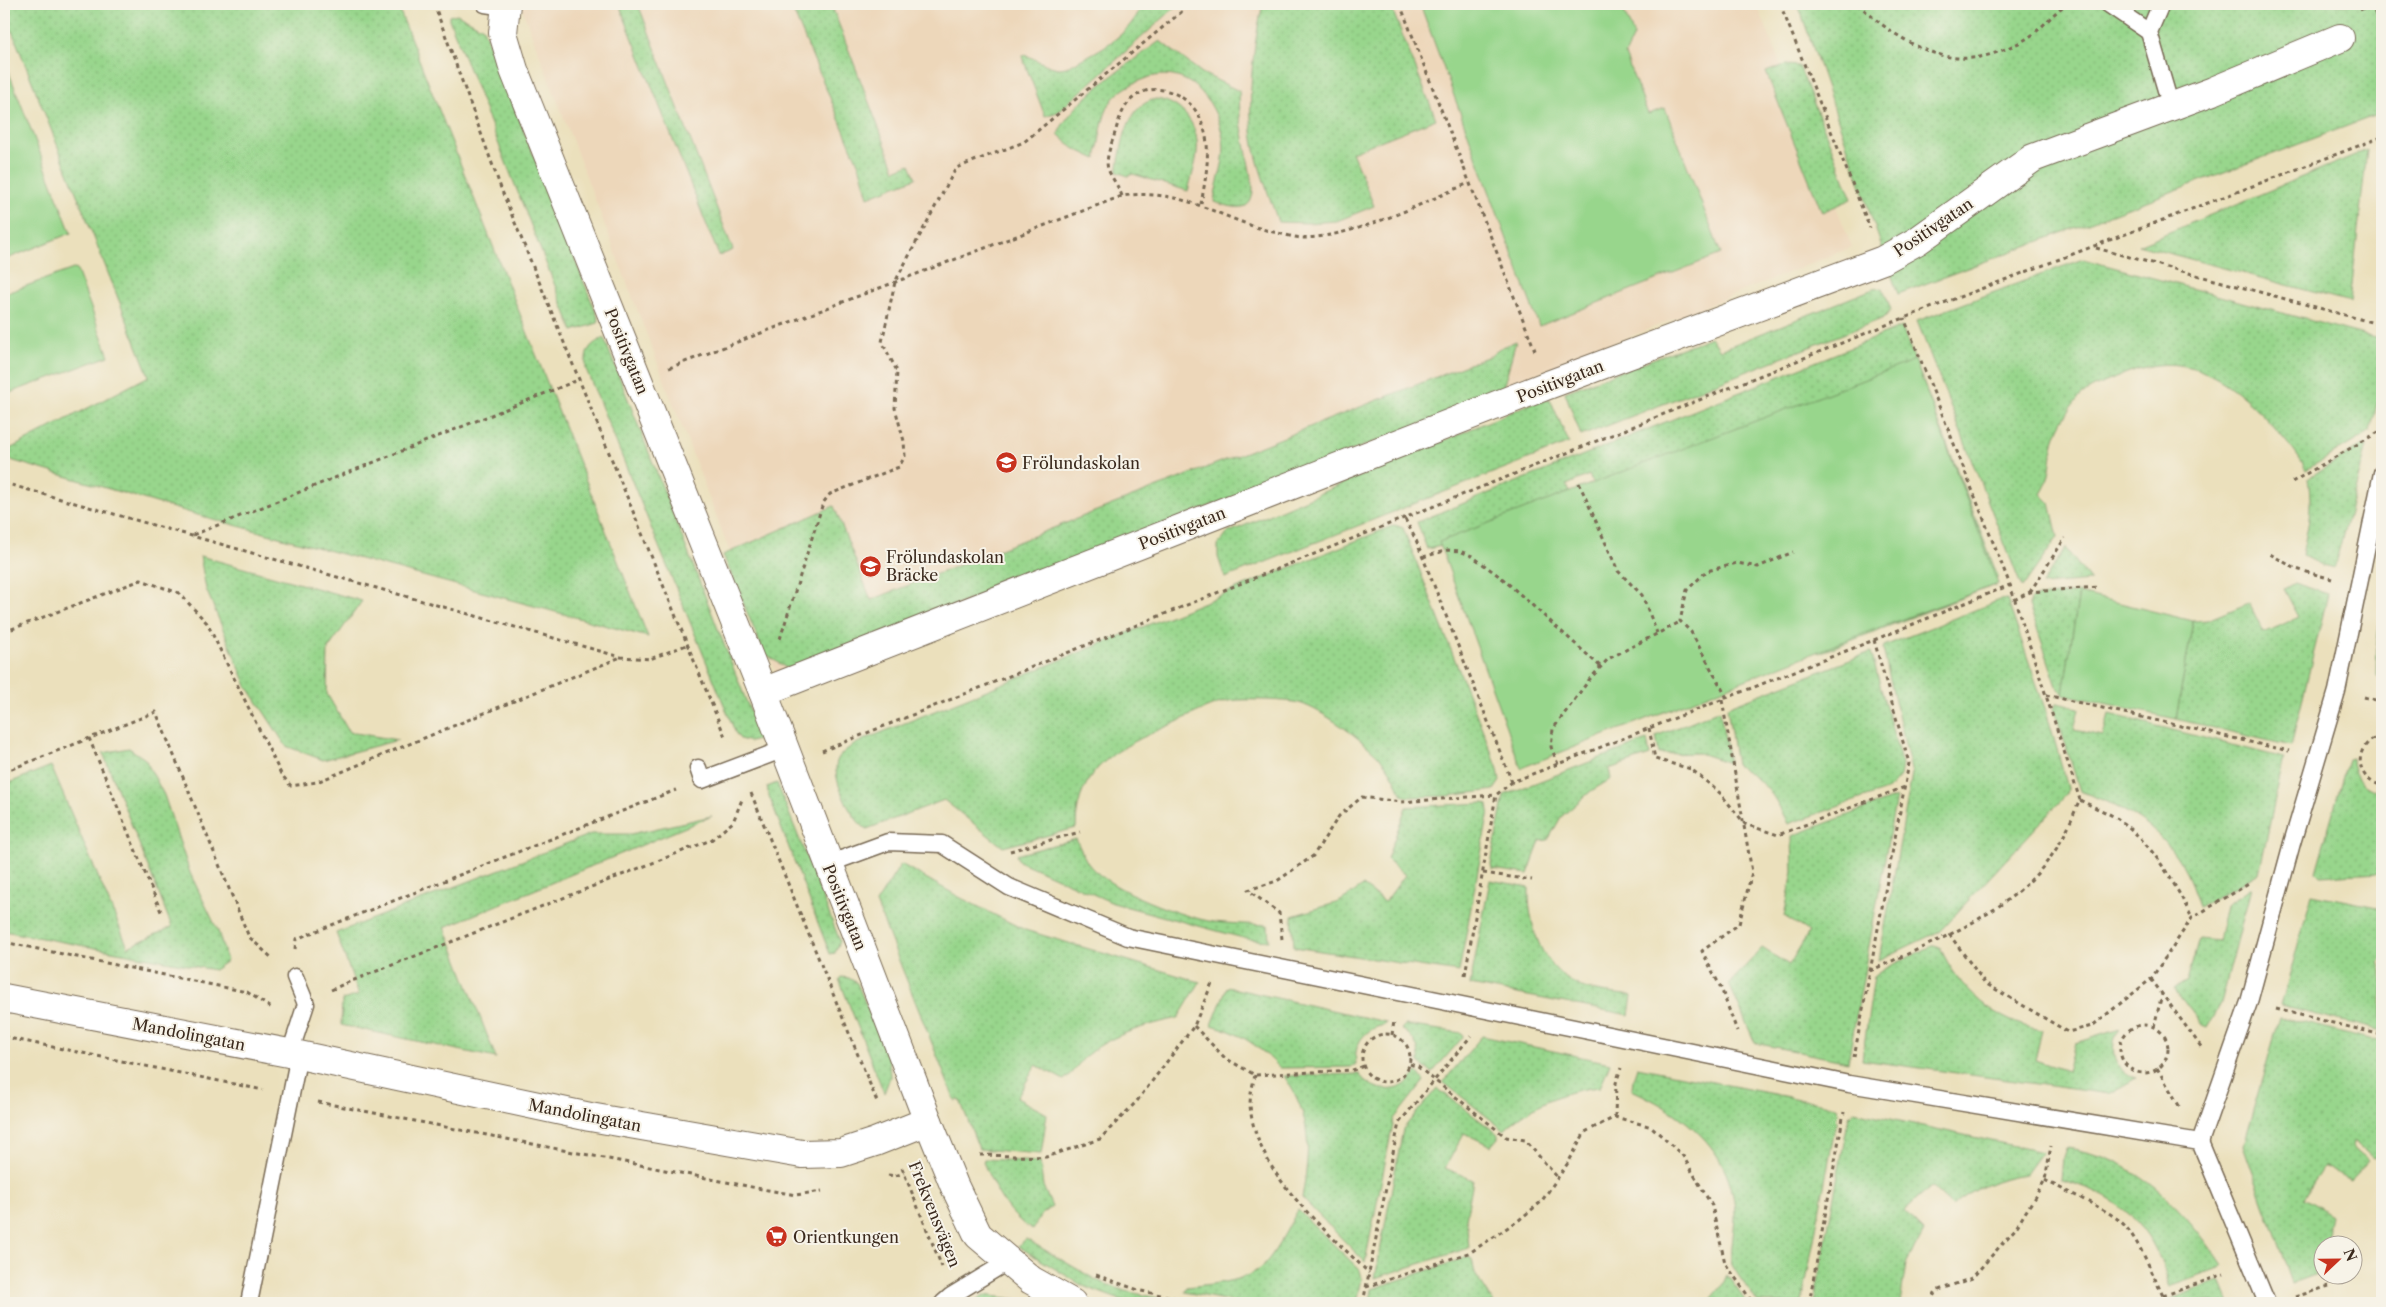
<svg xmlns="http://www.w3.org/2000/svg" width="2386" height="1307" font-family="'Libre Caslon Text',serif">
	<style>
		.built { fill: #edd7ba }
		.grass { fill: url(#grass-dots); stroke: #6a8055 }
		.park { fill: #98d68c; stroke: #6a8055 }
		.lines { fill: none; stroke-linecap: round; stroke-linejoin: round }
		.service-casing { stroke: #796a55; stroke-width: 19 }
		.minor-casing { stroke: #796a55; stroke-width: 30 }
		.path { stroke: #796a55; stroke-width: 3; stroke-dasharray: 4 4; stroke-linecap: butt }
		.service { stroke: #fff; stroke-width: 16 }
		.minor { stroke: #fff; stroke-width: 28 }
		.labels { text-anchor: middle; stroke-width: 4; stroke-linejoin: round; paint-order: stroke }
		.street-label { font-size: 16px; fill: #3b2a1e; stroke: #f7f3e8 }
		.poi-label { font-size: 16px; fill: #3b2a1e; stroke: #f7f3e8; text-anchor: start }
	</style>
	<defs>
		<pattern id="grass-dots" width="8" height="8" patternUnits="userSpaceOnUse" patternTransform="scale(1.25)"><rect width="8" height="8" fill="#98d68c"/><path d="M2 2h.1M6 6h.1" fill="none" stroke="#84b878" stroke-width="1.8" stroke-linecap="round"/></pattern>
	</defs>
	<rect width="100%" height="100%" fill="#f7f3e8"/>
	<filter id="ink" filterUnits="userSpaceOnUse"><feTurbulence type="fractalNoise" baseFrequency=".02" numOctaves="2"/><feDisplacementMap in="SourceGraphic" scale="10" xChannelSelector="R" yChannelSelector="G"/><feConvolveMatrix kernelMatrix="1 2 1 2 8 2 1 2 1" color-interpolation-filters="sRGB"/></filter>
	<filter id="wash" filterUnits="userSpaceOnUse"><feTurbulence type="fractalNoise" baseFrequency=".0096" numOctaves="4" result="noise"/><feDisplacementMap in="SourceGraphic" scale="20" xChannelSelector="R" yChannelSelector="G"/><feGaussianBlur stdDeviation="1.12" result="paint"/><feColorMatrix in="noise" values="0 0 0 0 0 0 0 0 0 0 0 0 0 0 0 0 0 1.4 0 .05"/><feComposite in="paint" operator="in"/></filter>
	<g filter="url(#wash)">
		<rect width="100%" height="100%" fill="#ebe0bc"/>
		<polygon class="built" points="520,4 1757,4 1852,247 779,680"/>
		<g class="grass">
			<polygon points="5,4 397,4 648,637 194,514 4,458 4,452 149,376 4,11"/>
			<polygon points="619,4 638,4 733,250 719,256"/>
			<polygon points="790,4 831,4 895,170 910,164 916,178 868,197 860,168"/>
			<path d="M1142 4H1179L1058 112 1045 116 1022 56 1026 55C1035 59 1048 67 1059 68 1067 68 1073 64 1080 60 1106 47 1132 32 1142 4Z"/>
			<path d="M1263 4H1390L1436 119 1352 152 1374 206 1337 221 1307 223 1278 222C1270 197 1259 171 1254 145 1246 104 1253 44 1263 4Z"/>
			<polygon points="1798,4 2382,4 2382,113 1898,294"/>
			<polygon points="457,14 483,28 599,320 598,323 573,331 449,19 449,16"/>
			<path d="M1160 41 1202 73 1239 91 1240 116 1253 188C1253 216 1232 207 1214 202 1216 180 1227 161 1223 138 1215 94 1181 60 1137 82 1128 86 1118 92 1112 100 1101 116 1100 141 1096 159L1073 148 1058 134C1071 101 1131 62 1160 41Z"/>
			<polygon points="1785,65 1799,66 1852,199 1822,212 1766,72"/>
			<path d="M1156 99C1182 102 1200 126 1197 152 1196 165 1191 178 1188 191L1133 174 1128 176 1117 172C1122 147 1125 105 1156 99Z"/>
			<polygon points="2367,150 2350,302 2138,245"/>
			<path d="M2083 259 2382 340V384L2370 432 2306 470C2297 452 2282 437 2269 422 2226 376 2182 347 2120 376 2105 383 2088 387 2077 400 2066 414 2056 430 2053 447 2050 464 2051 479 2041 494L2050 503 2058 537 2022 588 1917 321Z"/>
			<polygon points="1883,288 1891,310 1884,318 1581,436 1565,392 1711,337 1720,350 1873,289"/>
			<polygon points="1902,327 1998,577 1990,587 1819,653 1798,636 1625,561 1589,475 1567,485 1594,555 1456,543 1427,549 1417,522"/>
			<path d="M604 338 758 731V740L750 742 740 739 736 734 586 369C585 352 588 345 604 338Z"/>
			<polygon points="1516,341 1502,392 789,670 764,653 723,555 834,506 871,600 1492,355 1498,349"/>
			<polygon points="1550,399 1569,443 1225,578 1218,557 1218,545 1227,533 1539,400"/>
			<path d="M2363 445 2367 446 2334 568 2322 565 2302 555C2308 525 2313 510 2308 478Z"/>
			<path d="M1395 525 1403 528 1498 769 1500 781 1494 790 1448 796 1408 797 1402 795C1397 782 1390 769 1381 759 1364 741 1323 710 1299 703 1287 700 1235 698 1224 702 1205 707 1186 718 1168 726 1120 747 1076 767 1076 828L1003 847 944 800 867 829C852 822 829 775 838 759 843 750 854 745 863 740Z"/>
			<polygon points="2065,548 2091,581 2042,585 2043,583"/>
			<polygon points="200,556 362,601 328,649 327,694 349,732 398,740 323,760 286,746 247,686 206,589"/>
			<polygon points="2294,583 2328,594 2291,746 2176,719 2193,621 2207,620 2249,603 2264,633 2299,617 2284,589"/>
			<polygon points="2079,593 2063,694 2058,689 2029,605 2032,598 2037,597"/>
			<polygon points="2007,599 2047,714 2068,788 2067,794 1940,931 1879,960 1912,774 1883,649 1884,646 2000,600"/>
			<polygon points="2382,606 2382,677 2376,676 2377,640"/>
			<path d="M1871 652 1902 765 1900 776 1889 789 1788 824C1773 793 1767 783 1736 765L1727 707Z"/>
			<path d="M2057 703 2079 708 2074 730 2103 736 2109 714 2284 758 2259 873 2199 908C2182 841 2141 814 2080 791L2054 708Z"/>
			<polygon points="1720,710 1729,763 1699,753 1659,754 1656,736"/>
			<polygon points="1647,740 1650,755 1609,769 1611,779 1591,791 1561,817 1548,840 1540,841 1528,874 1492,869 1491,864 1504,795"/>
			<polygon points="129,748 145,759 164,795 190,873 218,931 227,961 214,970 4,931 4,785 51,766 128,947 172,927 103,753"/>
			<path d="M2352 758C2352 777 2364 789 2382 792V873L2320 876 2316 872 2348 759Z"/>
			<polygon points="777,783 840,941 835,953 830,954 769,796 767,787"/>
			<polygon points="1896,797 1848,1062 1755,1043 1729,984 1762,948 1789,965 1809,932 1784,916 1793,872 1792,836"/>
			<polygon points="1484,803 1488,805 1489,811 1459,972 1294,947 1292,916 1339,902 1363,886 1385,902 1405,875 1387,859 1406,807"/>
			<polygon points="712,816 445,927 496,1058 341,1025 342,1000 359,995 336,933 591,834 631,834"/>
			<path d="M1076 839C1080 848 1084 858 1090 866 1112 891 1182 917 1214 922 1232 924 1250 924 1268 925L1269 941 1247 939 1113 903 1019 861 1016 855Z"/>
			<path d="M901 864 961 898 1025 930 1200 982 1178 1018C1147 1025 1113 1034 1088 1054 1079 1062 1073 1073 1064 1080L1036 1065 1017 1098 1047 1114 1041 1154 979 1149 960 1100 955 1101 876 903Z"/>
			<path d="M1490 880 1529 887C1528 924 1540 965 1575 984 1592 993 1614 993 1632 996L1629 1015 1470 985Z"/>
			<polygon points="2251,888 2221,1003 2207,1027 2202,1025 2174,989 2187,981 2199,939 2218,941 2226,905"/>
			<polygon points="2312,894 2382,908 2382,960 2379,962 2382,971 2382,1031 2281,1006"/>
			<path d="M1934 945 1940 947C1958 989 1996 1023 2042 1030L2035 1060 2067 1071 2075 1043 2120 1029C2107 1047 2114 1072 2136 1078L2109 1094 1862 1060 1874 976 1884 969Z"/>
			<polygon points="841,977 849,978 857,983 889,1060 890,1077 884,1093 839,979"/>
			<path d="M1227 987 1386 1022 1385 1025C1365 1028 1353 1044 1356 1064L1351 1067 1280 1068C1259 1046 1241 1033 1212 1025Z"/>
			<polygon points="2280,1017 2382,1042 2382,1152 2373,1158 2356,1143 2353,1143 2352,1147 2368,1161 2350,1180 2324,1166 2304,1198 2332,1215 2326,1244 2324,1244 2322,1272 2292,1283 2243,1145"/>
			<path d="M1405 1025 1462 1033 1463 1037 1432 1073 1419 1063C1420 1048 1414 1036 1401 1029Z"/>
			<path d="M1482 1036 1610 1063 1600 1087C1563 1090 1532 1105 1504 1130L1443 1082Z"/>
			<path d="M1637 1067 1839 1107 1802 1303H1758C1750 1291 1739 1278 1732 1265 1729 1257 1735 1227 1735 1216 1734 1151 1686 1115 1632 1090L1633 1079Z"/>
			<path d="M1417 1071 1424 1081 1394 1119 1365 1262 1302 1198C1310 1151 1313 1118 1284 1076L1359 1074C1374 1095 1405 1095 1417 1071Z"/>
			<polygon points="1437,1088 1498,1134 1498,1138 1491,1146 1464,1133 1445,1168 1473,1180 1466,1219 1469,1248 1375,1278 1403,1129"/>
			<path d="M1854 1111 2042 1152 2026 1174C1999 1177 1973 1189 1952 1206L1931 1186 1904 1211 1924 1231 1906 1264 1900 1303H1814L1848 1121 1849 1116Z"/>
			<path d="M2066 1148C2136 1156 2186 1210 2222 1265L2219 1268 2170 1286C2166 1277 2163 1266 2159 1257 2141 1214 2105 1191 2061 1180L2063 1157Z"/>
			<path d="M984 1159 1040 1162 1043 1186 1052 1207 1041 1215 1032 1230C1006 1213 995 1190 983 1162Z"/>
			<path d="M1298 1210 1360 1270 1362 1278 1357 1303H1239L1185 1292 1187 1287C1208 1284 1237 1283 1256 1271 1273 1261 1287 1228 1298 1210Z"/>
			<polygon points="1026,1239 1096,1280 1125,1291 1182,1303 1132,1303 1115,1298 1083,1286 1018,1246"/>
			<polygon points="1468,1257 1472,1259 1475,1274 1494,1303 1370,1303 1372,1289"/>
			<polygon points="1727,1275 1747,1303 1708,1303 1722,1286"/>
			<polygon points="2220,1281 2229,1303 2170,1303 2171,1299"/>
			<polygon points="984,1295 1022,1300 1026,1303 971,1303"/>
		</g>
		<g class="park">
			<polygon points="1420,4 1621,4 1634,36 1625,55 1648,114 1665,108 1721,254 1539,326"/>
			<polygon points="4,60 71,233 4,260"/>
			<polygon points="76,268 109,356 4,395 4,294"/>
			<polygon points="1915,360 1998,584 1870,631 1521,768 1439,542"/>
			<polygon points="2079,593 2193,621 2176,719 2063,694"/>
		</g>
	</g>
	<g filter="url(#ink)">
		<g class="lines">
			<defs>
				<g id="service">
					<polyline points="485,4 505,7"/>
					<polyline points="2108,4 2149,32"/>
					<polyline points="2161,4 2149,32 2171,107"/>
					<polyline points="698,768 702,780 784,749"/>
					<polyline points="828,864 888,842 942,844 1009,887 1128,937 1849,1084 2200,1142 2267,1303"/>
					<polyline points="290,1053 306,1004 295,977"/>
					<polyline points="2200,1142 2249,1002 2292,843 2337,691 2382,473"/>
					<polyline points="249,1303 299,1055"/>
					<polyline points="943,1303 951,1296 1007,1262"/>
				</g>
				<g id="minor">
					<polyline points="506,4 503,33 514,70 763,692 928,1121"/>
					<polyline points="763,692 1548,385 1883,260 1917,241 2033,158 2213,91 2340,38"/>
					<polyline points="4,998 299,1055 590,1117 802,1154 841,1153 875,1142 928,1121 954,1185 978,1235 1031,1280 1072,1303"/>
				</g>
			</defs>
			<use href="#service" class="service-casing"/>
			<use href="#minor" class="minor-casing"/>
			<g class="path">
				<polyline points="434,4 502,191 726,739"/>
				<polyline points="1400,4 1536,353"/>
				<polyline points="1780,4 1870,228"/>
				<path d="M1858 4C1886 31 1931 62 1972 58 1989 57 2012 47 2026 39 2041 30 2052 14 2066 4"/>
				<polyline points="2372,4 2382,33"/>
				<polyline points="2360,10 2371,4"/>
				<path d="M1122 196C1119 187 1111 177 1108 169 1105 159 1111 145 1114 136 1118 123 1122 107 1133 98 1155 79 1189 94 1200 118 1213 145 1206 176 1201 204"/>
				<polyline points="2096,248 2382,325"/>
				<path d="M669 368 1122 196C1186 187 1221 221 1278 233 1286 235 1296 238 1304 238 1358 236 1420 204 1469 183"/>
				<polyline points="2292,482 2382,430"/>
				<polyline points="4,483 621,657 650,659 689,644"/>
				<polyline points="1579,483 1618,571 1642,595 1657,633"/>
				<polyline points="1405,519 1416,540 1512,782"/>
				<polyline points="193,535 578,380"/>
				<polyline points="2270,554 2296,569 2332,579"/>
				<polyline points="1423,557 1448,550 1460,551 1472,556 1503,579 1601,667"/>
				<polyline points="2030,592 2065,538"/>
				<polyline points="2014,600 2030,592 2098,587"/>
				<polyline points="4,632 141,580 179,593 207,623 281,774 291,786 317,782 621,657"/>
				<polyline points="780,639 823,503 830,494 899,467 905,456 904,441 895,408 897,371 882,342 895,282 956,168 1024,142 1191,4"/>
				<polyline points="1874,640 2010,585 1904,318"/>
				<polyline points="2046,695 2289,751"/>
				<polyline points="2364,697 2382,702"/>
				<polyline points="1727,698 1691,632 1680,621 1687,590 1707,571 1737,563 1758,567 1793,552"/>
				<polyline points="1722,700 1752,872 1739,924 1702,951 1721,988 1737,1031"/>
				<polyline points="1649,728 1655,759 1691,769 1720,793 1745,824 1778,835 1905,787"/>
				<path d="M2382 737C2353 740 2353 781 2382 785"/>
				<polyline points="89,738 162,914"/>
				<polyline points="822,751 1904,318 2382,137"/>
				<polyline points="1558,764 1551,747 1553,729 1589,680 1608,659 1680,622"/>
				<polyline points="4,772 156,712 249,937 273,959"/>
				<polyline points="751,793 878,1104"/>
				<path d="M2080 800C2094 808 2113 814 2125 824 2155 849 2175 883 2192 918"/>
				<polyline points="1010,851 1080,832"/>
				<polyline points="1483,873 1532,880"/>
				<polyline points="1949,934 1985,983 2068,1032 2092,1026 2151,979 2192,918 2250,883"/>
				<polyline points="1282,939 1279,913 1248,890 1277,881 1313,856 1339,816 1362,797 1401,802 1496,795"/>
				<polyline points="4,942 247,992 273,1009"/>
				<polyline points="295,949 296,939 676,790"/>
				<path d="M1870 971C1934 941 2013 914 2054 852 2065 837 2072 817 2080 800L2010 585"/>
				<polyline points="1465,975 1496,795 1512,782 1874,640 1909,763 1854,1057"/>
				<polyline points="2151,979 2202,1048"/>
				<polyline points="331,990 344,984 711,840 733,822 743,797"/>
				<polyline points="2276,1009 2382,1035"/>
				<circle cx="2144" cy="1049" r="24"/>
				<polyline points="1194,1026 1225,1058 1255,1075 1353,1070 1364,1066"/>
				<polyline points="2154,1027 2162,994"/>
				<circle cx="1386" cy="1058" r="24"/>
				<polyline points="1392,1035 1394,1021"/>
				<polyline points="4,1037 263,1090"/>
				<polyline points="1410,1064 1418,1067 1506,1137 1525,1140 1558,1178"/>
				<polyline points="2157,1068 2181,1109"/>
				<path d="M1255 1075C1253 1084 1250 1095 1250 1105 1255 1173 1324 1228 1369 1273"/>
				<polyline points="318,1102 762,1189 796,1195 822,1191"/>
				<polyline points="1615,1117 1616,1083 1621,1068"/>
				<polyline points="980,1155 1046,1157 1100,1139 1137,1101 1194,1026 1212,983"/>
				<polyline points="902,1168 942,1267"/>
				<polyline points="888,1175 895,1176 904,1173"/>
				<path d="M2045 1180C2065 1192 2114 1211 2126 1227 2142 1247 2152 1273 2163 1296L2160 1303"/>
				<polyline points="1096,1275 1141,1291 1201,1303"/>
				<polyline points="1366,1287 1471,1252 1519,1220 1541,1202 1568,1163 1585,1132 1615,1117 1652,1127 1683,1156 1712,1206 1725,1263 1753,1303"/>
				<polyline points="2163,1296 2224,1274"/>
				<polyline points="2295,1297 2329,1286"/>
				<polyline points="1363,1303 1399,1123 1471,1036"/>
				<polyline points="1809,1303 1844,1112"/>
				<polyline points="1930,1303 1936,1291 1972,1278 2016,1228 2045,1180 2051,1146"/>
			</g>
			<use href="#service" class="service"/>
			<use href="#minor" class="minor"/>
		</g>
	</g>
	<defs>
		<symbol id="school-disc" viewBox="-11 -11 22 22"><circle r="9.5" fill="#c8321e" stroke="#f7f3e8"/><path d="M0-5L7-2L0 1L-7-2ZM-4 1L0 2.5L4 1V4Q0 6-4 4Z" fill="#fff"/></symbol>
		<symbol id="supermarket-disc" viewBox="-11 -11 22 22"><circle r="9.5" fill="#c8321e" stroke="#f7f3e8"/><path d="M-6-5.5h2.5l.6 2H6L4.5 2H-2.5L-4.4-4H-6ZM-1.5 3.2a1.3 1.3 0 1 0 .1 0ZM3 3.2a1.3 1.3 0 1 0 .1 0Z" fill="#fff"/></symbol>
	</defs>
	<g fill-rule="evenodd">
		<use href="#school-disc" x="994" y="450" width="25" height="25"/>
		<use href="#school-disc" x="858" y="554" width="25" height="25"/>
		<use href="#supermarket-disc" x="764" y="1224" width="25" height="25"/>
	</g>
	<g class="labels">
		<g class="street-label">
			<text transform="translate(1933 227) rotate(-34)" y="6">Positivgatan</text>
			<text transform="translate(627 351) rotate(68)" y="6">Positivgatan</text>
			<text transform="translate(1560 381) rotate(-21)" y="6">Positivgatan</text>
			<text transform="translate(1182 528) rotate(-21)" y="6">Positivgatan</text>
			<text transform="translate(845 907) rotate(68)" y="6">Positivgatan</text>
			<text transform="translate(189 1034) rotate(11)" y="6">Mandolingatan</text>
			<text transform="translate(585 1115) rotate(11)" y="6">Mandolingatan</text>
			<text transform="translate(935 1214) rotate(68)" y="6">Frekvensvägen</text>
		</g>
		<g class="poi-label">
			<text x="1022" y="469">Frölundaskolan</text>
			<text x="886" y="563">Frölundaskolan<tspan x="886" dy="18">Bräcke</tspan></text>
			<text x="793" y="1243">Orientkungen</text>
		</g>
	</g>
	<rect width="2386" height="1307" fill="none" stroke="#f7f3e8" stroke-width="20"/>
	<g transform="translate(2338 1260) rotate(68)"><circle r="24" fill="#f7f3e8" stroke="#aca397"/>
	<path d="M0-4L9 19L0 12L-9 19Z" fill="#c8321e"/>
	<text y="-8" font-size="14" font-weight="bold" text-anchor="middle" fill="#3b2a1e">N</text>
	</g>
</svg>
